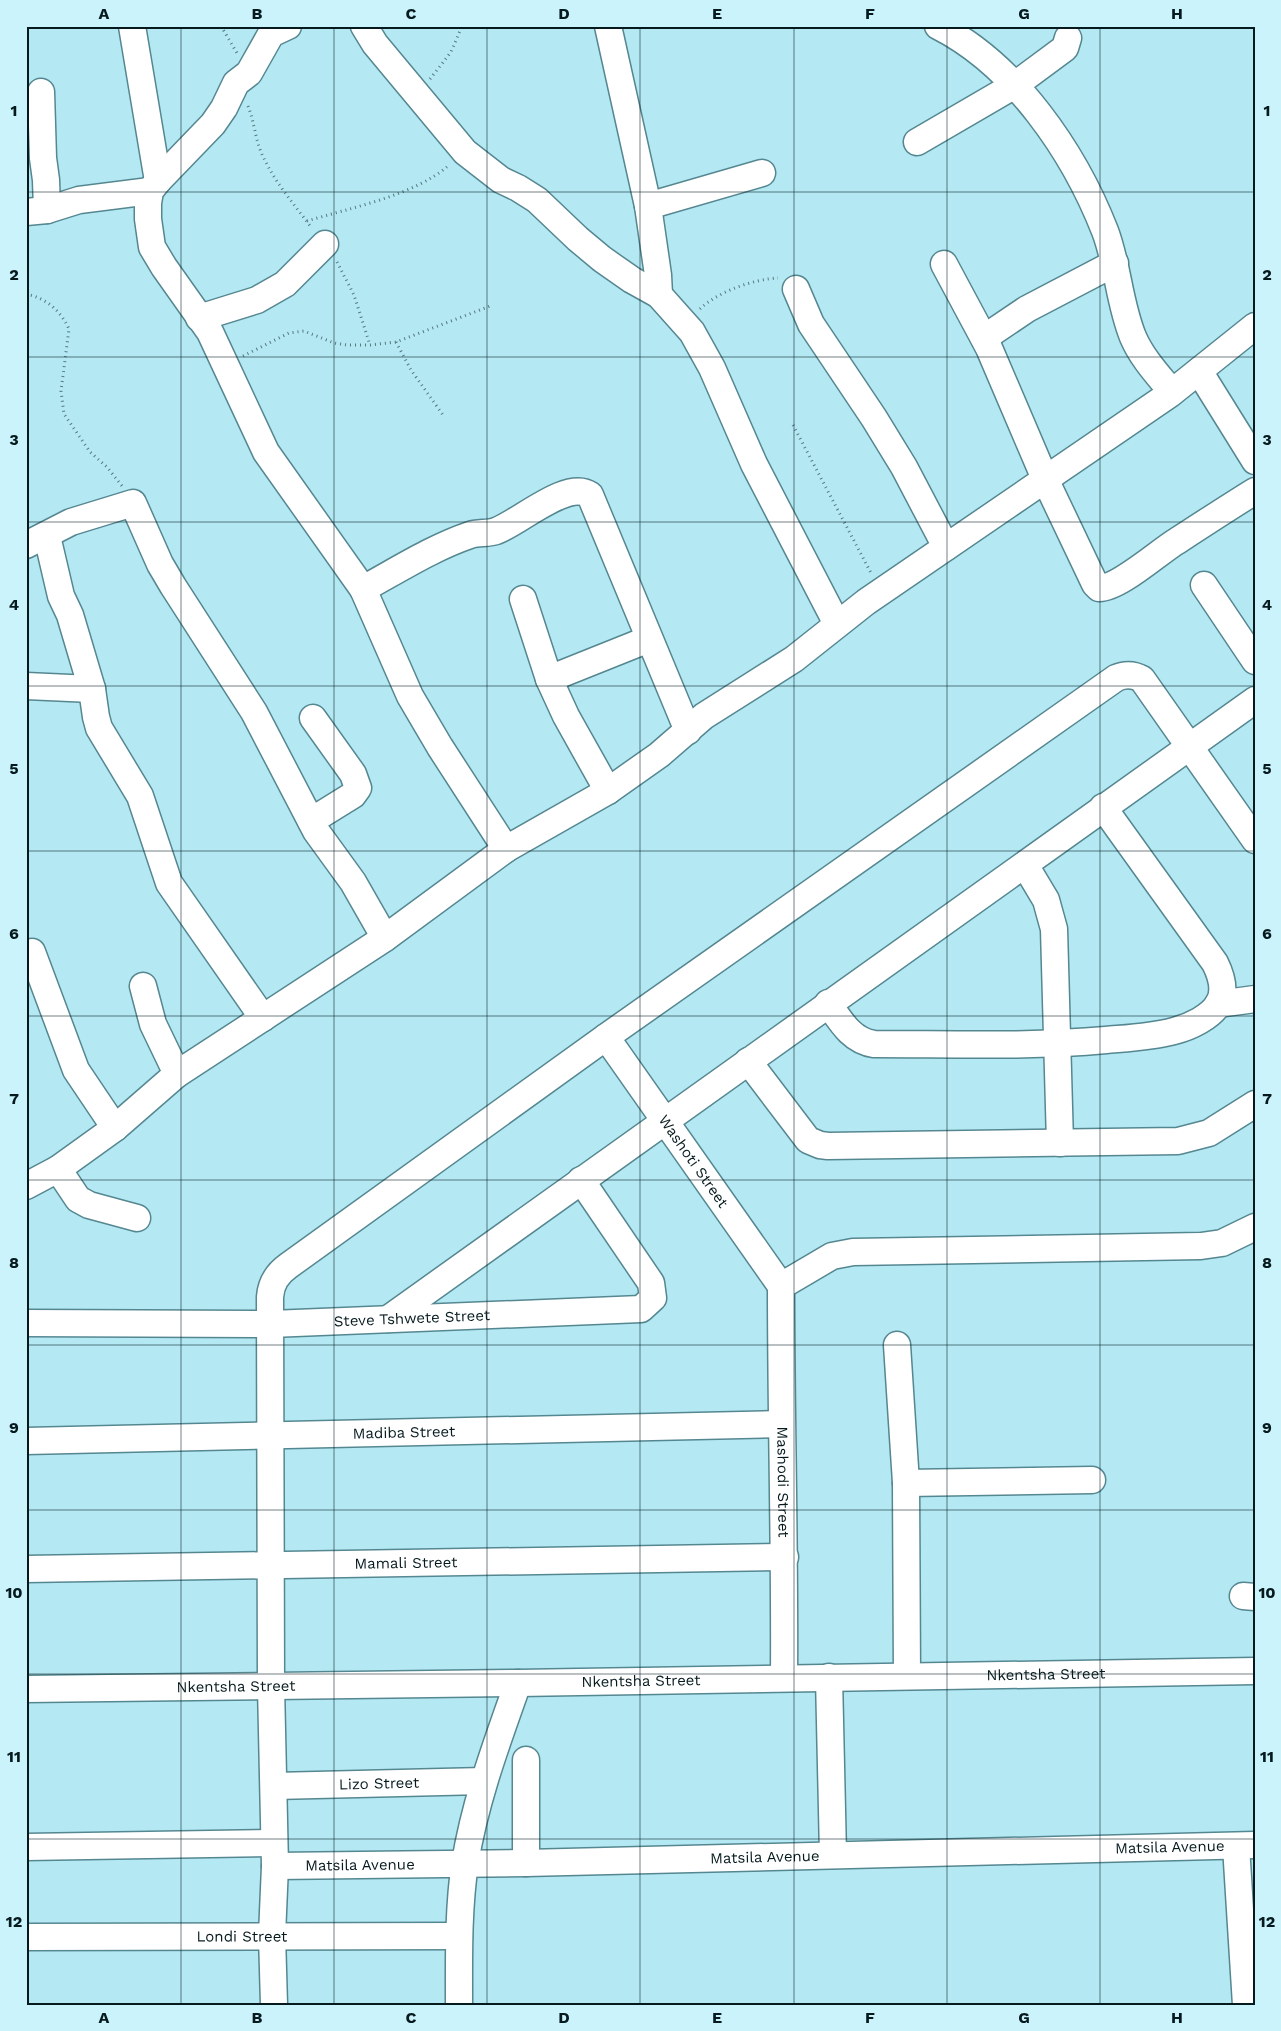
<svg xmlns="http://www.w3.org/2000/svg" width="1281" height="2031" font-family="'Work Sans',sans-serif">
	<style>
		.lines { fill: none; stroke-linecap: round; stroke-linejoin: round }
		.minor-casing { stroke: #558791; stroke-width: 29 }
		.path { stroke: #567980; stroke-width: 3; stroke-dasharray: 1 4; stroke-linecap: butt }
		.minor { stroke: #fff; stroke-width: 26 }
		.grid { fill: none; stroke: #061a1e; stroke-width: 1; stroke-opacity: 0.55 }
		.labels { text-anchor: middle; stroke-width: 5; stroke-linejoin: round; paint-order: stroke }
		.street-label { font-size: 15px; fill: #061a1e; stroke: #caf3fc }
		.neatline { fill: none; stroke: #061a1e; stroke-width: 2 }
		.grid-label { font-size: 16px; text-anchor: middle; font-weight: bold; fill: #061a1e }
	</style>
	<rect width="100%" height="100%" fill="#b4e8f3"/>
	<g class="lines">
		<defs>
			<g id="minor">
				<polyline points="132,26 158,181"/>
				<polyline points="288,26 271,34 249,73 236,83 224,108 213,124 158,181 150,191 148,203 148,219 152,247 164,267 210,332 266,452 363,589 410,696 440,747 506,849"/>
				<polyline points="364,26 375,44 465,152 501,180 518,188 537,200 578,239 602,259 632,280 659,295 692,332 712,368 754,464 837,624"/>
				<polyline points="608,26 648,206 658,275 659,295"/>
				<path d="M938 26C1015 65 1074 152 1105 231 1118 265 1119 303 1133 337 1142 358 1158 375 1172 392"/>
				<polyline points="41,92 43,158 46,180 47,210"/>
				<polyline points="917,142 1015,85 1065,48 1068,38"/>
				<polyline points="648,206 762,173"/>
				<polyline points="26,212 47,210 79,200 150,191"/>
				<path d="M944 264 989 348 1045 479 1095 584 1099 588C1118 589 1160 551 1177 541 1203 524 1229 507 1255 491"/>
				<polyline points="796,289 811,324 874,418 904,467 946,547"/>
				<polyline points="199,318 257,300 285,284 325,244"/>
				<polyline points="984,338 1027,309 1115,263"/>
				<polyline points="1199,371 1255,461"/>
				<polyline points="47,536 61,596 70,615 92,689 96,717 99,728 140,796 169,883 263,1018"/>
				<polyline points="26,545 71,522 133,503 160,564 173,586 254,712 316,831 353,882 385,938"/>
				<polyline points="1204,585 1255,661"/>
				<path d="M363 589C398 570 432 548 470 535 478 532 488 534 496 531 519 523 567 479 590 495L688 731"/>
				<polyline points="523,599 549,679 566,716 608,791"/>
				<polyline points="549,679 649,639"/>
				<polyline points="26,686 92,689"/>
				<polyline points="311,821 353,795 358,788 353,774 313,718"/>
				<polyline points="1025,865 1046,900 1054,929 1060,1143"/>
				<polyline points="32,952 76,1070 115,1128"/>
				<polyline points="143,986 153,1024 177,1074"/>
				<path d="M828 1003C840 1020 851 1041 874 1044 951 1044 1029 1047 1106 1040 1129 1038 1152 1037 1174 1031 1190 1027 1211 1017 1219 1003 1226 990 1221 975 1215 963L1103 807"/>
				<polyline points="1218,1004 1255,999"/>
				<path id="s1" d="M606 1037 781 1286"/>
				<polyline points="748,1061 808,1140 820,1145 828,1146 1178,1141 1209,1133 1255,1104"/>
				<polyline points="58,1169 78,1199 89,1205 137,1218"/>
				<polyline points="26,1186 58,1169 115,1128 177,1074 385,938 506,849 608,791 659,755 704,716 794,659 866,602 1170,394 1255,326"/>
				<polyline points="781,1286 832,1256 853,1252 1201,1246 1222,1243 1255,1227"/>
				<path id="s2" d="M781 1286C781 1416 785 1547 784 1678"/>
				<polyline points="388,1319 1255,700"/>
				<path id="s3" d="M26 1323 271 1324 641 1309 653 1298 651 1283 581 1180"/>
				<polyline points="897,1345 906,1483 907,1676"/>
				<path id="s4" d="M26 1441 781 1424"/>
				<polyline points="906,1483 1092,1480"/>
				<path id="s5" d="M26 1569 785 1557"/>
				<polyline points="1243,1596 1255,1597"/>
				<polyline points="829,1677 833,1855"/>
				<path id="s6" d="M26 1689 518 1683 1255 1671"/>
				<polyline points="526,1760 526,1863"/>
				<path id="s7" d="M274 1786 484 1781"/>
				<polyline points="1236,1846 1246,2005"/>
				<polyline points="26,1847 273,1843"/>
				<path id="s8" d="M275 1866 526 1863 1255 1845"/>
				<path id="s9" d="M26 1937 459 1936"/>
				<path d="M274 2005 272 1935 275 1866 271 1686 270 1297C271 1283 277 1274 288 1266L606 1037 1116 678C1125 674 1133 674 1142 679L1255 840"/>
				<path d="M459 2005C459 1958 458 1910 465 1863 475 1801 497 1742 518 1683"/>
			</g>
		</defs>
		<use href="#minor" class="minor-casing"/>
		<g class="path">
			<polyline points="221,26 237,53"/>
			<polyline points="430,79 451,52 462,26"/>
			<path d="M248 106C254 121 255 137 261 152 273 180 293 203 311 227"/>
			<path d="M307 221C350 208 416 195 449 165"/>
			<polyline points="337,262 354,295 370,345"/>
			<path d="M26 294C46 298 61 311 69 329L61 391 64 414 90 452 107 467 122 486"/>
			<path d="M700 309C717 292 754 279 778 278"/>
			<polyline points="396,342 411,370 443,415"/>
			<polyline points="243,356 289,333 304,331 334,343 347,345 370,345 396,342 493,305"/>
			<polyline points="793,425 871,573"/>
		</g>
		<use href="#minor" class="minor"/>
	</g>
	<path class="grid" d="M181 26V2005M334 26V2005M487 26V2005M640 26V2005M794 26V2005M947 26V2005M1100 26V2005M26 192H1255M26 357H1255M26 522H1255M26 686H1255M26 851H1255M26 1016H1255M26 1180H1255M26 1345H1255M26 1510H1255M26 1674H1255M26 1839H1255"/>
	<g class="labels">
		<g class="street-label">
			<text dy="5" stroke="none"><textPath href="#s1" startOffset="152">Washoti Street</textPath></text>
			<text dy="5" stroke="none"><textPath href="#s3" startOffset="386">Steve Tshwete Street</textPath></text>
			<text dy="5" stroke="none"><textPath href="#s4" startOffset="378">Madiba Street</textPath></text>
			<text dy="5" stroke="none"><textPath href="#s2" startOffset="196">Mashodi Street</textPath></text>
			<text dy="5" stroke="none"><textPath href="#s5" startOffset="380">Mamali Street</textPath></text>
			<text dy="5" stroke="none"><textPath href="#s6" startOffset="1020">Nkentsha Street</textPath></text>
			<text dy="5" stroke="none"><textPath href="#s6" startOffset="615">Nkentsha Street</textPath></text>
			<text dy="5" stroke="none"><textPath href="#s6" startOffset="210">Nkentsha Street</textPath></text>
			<text dy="5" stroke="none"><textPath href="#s7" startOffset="105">Lizo Street</textPath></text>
			<text dy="5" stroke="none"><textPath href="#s8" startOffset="895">Matsila Avenue</textPath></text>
			<text dy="5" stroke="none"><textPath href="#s8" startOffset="490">Matsila Avenue</textPath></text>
			<text dy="5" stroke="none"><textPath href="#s8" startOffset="85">Matsila Avenue</textPath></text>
			<text dy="5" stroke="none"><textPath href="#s9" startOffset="216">Londi Street</textPath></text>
		</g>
	</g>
	<rect width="1281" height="2031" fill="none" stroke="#caf3fc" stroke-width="55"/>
	<rect x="28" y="28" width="1226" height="1976" class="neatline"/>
	<g class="grid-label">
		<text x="104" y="19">A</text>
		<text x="257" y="19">B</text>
		<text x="411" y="19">C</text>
		<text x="564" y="19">D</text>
		<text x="717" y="19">E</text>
		<text x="870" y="19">F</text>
		<text x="1024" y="19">G</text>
		<text x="1177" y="19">H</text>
		<text x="14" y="116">1</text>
		<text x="1267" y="116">1</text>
		<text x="14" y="280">2</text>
		<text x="1267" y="280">2</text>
		<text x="14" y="445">3</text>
		<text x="1267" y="445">3</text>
		<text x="14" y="610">4</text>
		<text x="1267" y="610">4</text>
		<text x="14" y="774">5</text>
		<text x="1267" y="774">5</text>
		<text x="14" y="939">6</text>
		<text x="1267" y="939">6</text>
		<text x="14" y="1104">7</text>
		<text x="1267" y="1104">7</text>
		<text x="14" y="1268">8</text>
		<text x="1267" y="1268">8</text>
		<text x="14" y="1433">9</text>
		<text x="1267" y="1433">9</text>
		<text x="14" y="1598">10</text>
		<text x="1267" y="1598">10</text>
		<text x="14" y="1762">11</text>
		<text x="1267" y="1762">11</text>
		<text x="14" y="1927">12</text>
		<text x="1267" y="1927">12</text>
		<text x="104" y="2023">A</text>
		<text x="257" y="2023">B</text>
		<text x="411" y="2023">C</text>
		<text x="564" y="2023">D</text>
		<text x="717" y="2023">E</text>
		<text x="870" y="2023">F</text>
		<text x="1024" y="2023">G</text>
		<text x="1177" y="2023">H</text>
	</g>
</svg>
